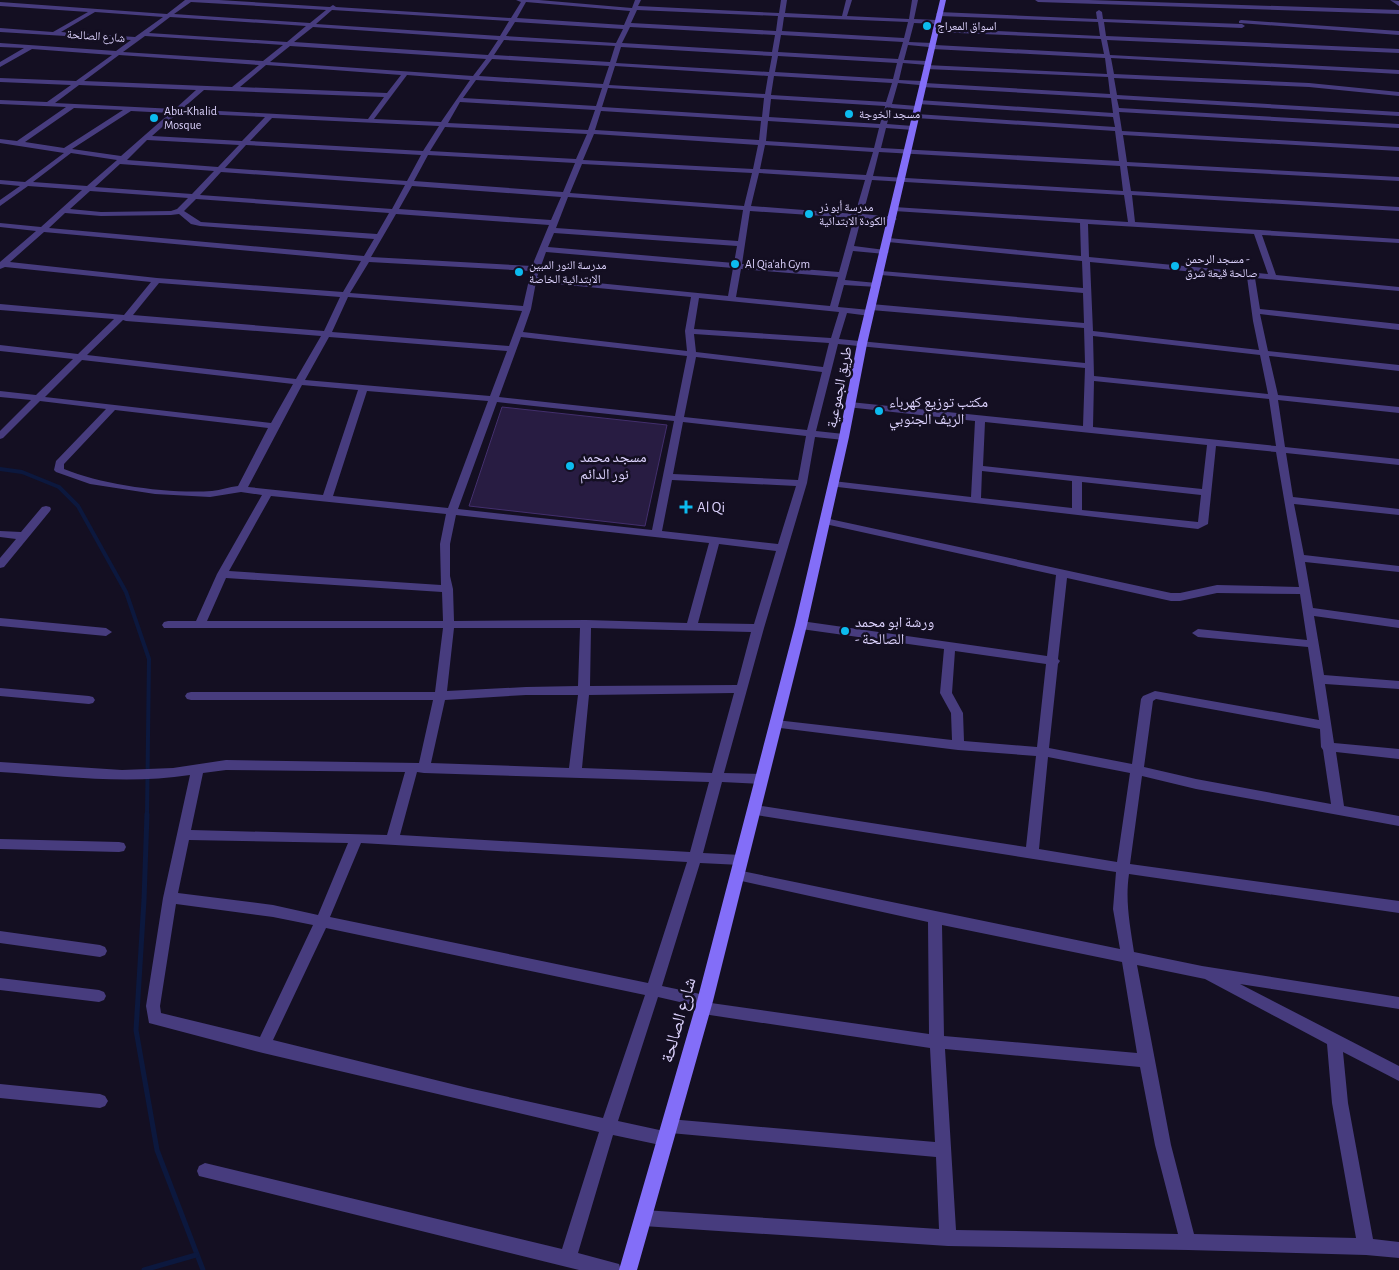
<svg xmlns="http://www.w3.org/2000/svg" width="1399" height="1270" font-family="'Alegreya Sans','Noto Naskh Arabic',sans-serif">
	<style>
		.lines { fill: none; stroke-linecap: round; stroke-linejoin: round }
		.stream-far1 { stroke: #0c183e; stroke-width: 4 }
		.stream { stroke: #0c183e; stroke-width: 5 }
		.building { fill: #281c42; stroke: #432f6d }
		.minor { fill: #473c7e; fill-rule: evenodd }
		.secondary { fill: #836ef8; fill-rule: evenodd }
		.poi-dot { fill: #0cbbef; stroke: #140f22; stroke-width: 2 }
		.labels { text-anchor: middle; stroke-width: 5; stroke-linejoin: round; paint-order: stroke }
		.far-poi-label { font-size: 12px; fill: #dcd2fd; stroke: #140f22; text-anchor: start }
		.far-street-label { font-size: 12px; fill: #dcd2fd; stroke: #140f22 }
		.street-label { font-size: 15px; fill: #dcd2fd; stroke: #140f22 }
		.poi-label { font-size: 15px; fill: #dcd2fd; stroke: #140f22; text-anchor: start }
		.near-street-label { font-size: 18px; fill: #dcd2fd; stroke: #140f22 }
	</style>
	<rect width="100%" height="100%" fill="#140f22"/>
	<g class="lines">
		<polyline class="stream-far1" points="0,469 22,472 59,487 78,506 126,592 149,659 147,815"/>
		<g class="stream">
			<polyline points="147,814 144,900 136,1030 157,1150 203,1270"/>
			<polyline points="144,1270 196,1255"/>
		</g>
	</g>
	<polygon class="building" points="502,407 667,425 645,526 469,506"/>
	<g class="lines">
		<g class="minor">
			<path d="M185 0H219L330 7 333 5 336 7 511 18 521 2 516 0H539L632 8 635 0H641L638 6 779 13 781 0H787L785 13 842 16 846 0H852L847 16 909 19 912 0H918L914 19 937 20 940 22 937 24 914 23 909 42 932 43 935 45 1104 54 1101 39 935 32 932 30 935 28 1100 36 1098 22 939 16 936 14 939 12 1097 19 1096 12 1099 10 1102 12 1103 19 1242 24 1245 26 1242 28 1104 22 1106 36 1399 49V53L1107 40 1110 55 1399 70V74L1111 58 1114 74 1309 83 1399 92V96L1309 87 1114 78 1117 95 1399 112V116L1117 99 1119 108 1399 124V128L1119 112 1122 131 1399 147V151L1123 135 1127 162 1399 177V181L1127 166 1131 191 1399 207V211L1132 195 1135 222 1399 239V243L1262 235 1276 275 1399 287V291L1255 278 1260 309 1399 324V330L1260 314 1268 351 1399 365V371L1269 356 1278 395 1399 407V413L1278 400 1285 447 1399 459V465L1286 453 1293 497 1399 509V515L1294 504 1304 555 1399 566V572L1305 562 1313 608 1399 620V628L1314 616 1324 675 1399 681V689L1325 684 1334 743 1399 749V759L1336 752 1344 806 1399 816V826L1196 789 1142 776 1130 864 1399 901V913L1129 874C1125 901 1130 925 1134 952L1202 966 1399 997V1009L1240 984 1399 1066V1081L1343 1052 1348 1103 1373 1239 1399 1242V1258L1366 1255 1188 1250 948 1246 643 1226 637 1224 635 1218 637 1212 643 1210 939 1229 936 1157 670 1133 673 1139 671 1144 665 1146 613 1135 578 1253 619 1264 621 1270H579L199 1176 197 1171 199 1166 205 1163 562 1249 599 1132 263 1053 149 1023 146 1006 163 898 190 775C127 785 63 776 0 772V762L122 770 173 768 226 760 419 763 433 700H191L187 699 185 696 187 693 191 692H435L443 628H164L162 625 164 622 168 621H196L217 574 262 495 241 492 210 497 155 494 90 484 56 472 54 470 56 461 106 409 40 401 3 438 0 439V431L31 400 0 397V391L36 395 73 359 0 351V345L78 354 114 319 0 310V304L124 315 151 282 5 267 0 269V262L36 231 0 227V223L41 227 82 190 28 186 0 206V200L20 186 0 184V180L25 182 64 153 0 143V139L17 141 66 107 0 104V100L47 102 71 85 0 82V78L76 81 112 55 32 49 0 67V62L24 48 0 47V43L116 51 131 40 0 32V28L53 32 88 12 0 6V2L167 14ZM191 2 326 10 310 23 174 14ZM526 2 630 11 624 25 517 18ZM332 10 509 21 500 36 316 24ZM637 10 778 16 776 31 631 23ZM95 12 163 17 135 37 61 32ZM170 17 306 26 287 42 149 33ZM784 17 908 22 904 38 782 31ZM515 22 623 29 616 43 506 36ZM313 27 498 40 488 55 294 42ZM630 27 775 35 772 52 622 43ZM781 35 903 42 898 59 778 52ZM145 36 283 45 263 61 123 52ZM504 40 615 46 610 62 494 55ZM908 45 929 47 932 49 1105 58 1107 74 926 65 923 67 926 69 1108 77 1110 94 925 83 922 81 899 80 903 63 927 65 930 63 927 61 904 60ZM290 46 486 59 473 76 270 62ZM621 47 772 56 769 72 616 63ZM119 55 259 65 232 87 84 81ZM778 56 897 63 893 79 775 72ZM492 59 609 66 603 84 479 76ZM266 65 401 75 387 93 240 87ZM615 66 768 76 765 94 609 85ZM407 75 470 80 441 122 374 119ZM774 76 892 83 886 102 771 95ZM476 80 602 88 596 106 463 98ZM898 83 919 85 922 87 1111 98 1113 113 918 100 915 102 918 104 1113 117 1115 127 916 114 913 116 916 118 1115 131 1119 161 881 148 886 128 913 130 916 128 913 126 887 124 891 108 917 110 920 108 917 106 892 104ZM79 85 196 90 175 109 55 103ZM608 88 764 98 762 117 602 107ZM204 90 384 97 368 119 182 109ZM771 99 885 106V107L880 124 769 117ZM460 102 595 110 588 130 448 123ZM74 108 123 110 64 148 25 142ZM131 111 170 113 121 156 72 149ZM601 111 761 121 759 140 595 130ZM178 113 265 117 242 141 152 136ZM272 118 439 126 423 151 250 141ZM768 121 879 128 874 148 766 141ZM445 127 587 134 576 159 430 151ZM594 134 758 145 753 169 583 160ZM147 140 239 145 218 167 127 160ZM246 145 421 155 407 181 225 168ZM765 145 873 152 866 175 760 169ZM879 152 1120 166 1123 191 873 176ZM71 153 117 160 87 186 33 182ZM428 155 575 163 563 192 414 181ZM120 164 214 171 192 194 95 187ZM582 164 752 173 744 206 570 193ZM221 172 405 185 392 209 200 195ZM759 173 865 180 855 214 751 206ZM872 180 1124 195 1128 222 894 207 890 209 894 211 1080 223 1081 256 888 238 884 240 888 242 1082 261 1083 288 881 271 877 273 881 275 1083 293 1084 323 871 304 867 307 871 310 1084 328 1085 363 839 339 847 313 870 316 874 313 870 310 838 307 844 285 877 287 881 285 877 283 845 280 853 251 885 254 889 252 885 250 854 246 861 219 893 221 897 219 893 217 863 214ZM412 186 561 197 551 220 399 209ZM90 191 188 198 177 209 171 211 101 212 70 209ZM568 197 743 210 738 241 556 228ZM196 199 389 213 377 234 201 222 184 211ZM750 211 854 218 839 272 742 264ZM65 213 101 216 171 215 179 214 191 224 200 226 374 239 364 256 49 228ZM396 214 549 225 532 266 371 257ZM1088 224 1254 234 1268 274 1089 257ZM44 232 361 261 343 292 157 278 10 262ZM554 233 737 246 734 263 548 247ZM546 252 733 268 728 296 537 277ZM369 262 531 271 523 306 350 293ZM1090 262 1247 277 1253 321 1259 350 1093 331ZM741 269 838 277 830 306 736 297ZM536 282 691 297 685 331 687 351 523 332 531 309ZM159 283 340 297 324 331 133 315ZM348 297 522 311 509 346 332 332ZM699 298 839 312 831 338 694 329ZM123 320 126 321 321 336 296 379 87 355ZM694 334 829 343 823 367 696 352ZM1093 336 1260 355 1268 394 1094 376ZM329 337 507 351 490 396 305 380ZM521 337 687 356 675 416 499 397ZM838 344 1085 368 1083 426 850 402 847 403V407L975 421 971 497 833 481 828 484 829 486 1198 529 1208 524 1216 446 1276 452 1299 587 1217 585 1180 593H1171L825 518 821 519 820 521 821 523 825 524 1056 575 1047 656 801 621 795 625 801 629 944 649 940 693 951 713 952 740 776 720 772 721 770 724 772 727 958 750 1036 756 1026 847 755 805 750 806 749 810 750 814 1116 872 1113 909 1120 949 737 870 732 871 730 875 732 879 737 880 928 922 929 1034 711 1003 710 997 705 995 662 986 700 863 741 865 746 864 748 860 746 856 741 855 703 853 722 782 762 784 766 782 768 779 766 776 762 774 724 773 764 628 807 483 815 437 844 440 849 437 844 434 816 431ZM696 357 822 372 807 430 684 417ZM82 360 293 384 271 423 45 397ZM1094 381 1269 399 1276 446 1093 427ZM302 385 358 390 323 495 248 487ZM367 391 488 401 448 508 333 496ZM497 402 674 421 652 530 458 509ZM115 410 268 428 238 486C229 487 221 490 212 491 169 494 103 485 64 469V464ZM683 422 806 436 798 480 673 474ZM985 422 1207 445 1202 489 983 466ZM982 471 1072 481V508L981 498ZM672 480 796 486 778 544 662 531ZM1082 482 1201 495 1198 522 1082 510ZM271 496 446 514 440 544 441 585 229 571ZM456 515 709 543 687 623 586 620 454 621 453 589 450 576V544ZM719 544 776 551 754 624 698 623ZM226 578 442 592 443 621H207ZM1067 578 1171 601H1180L1217 593 1300 594 1307 640 1198 629 1192 633 1198 637 1308 647 1319 720 1155 691 1143 696 1141 699 1132 764 1049 748 1058 664 1060 661 1058 659ZM454 628H580L578 686 526 687 447 691ZM591 628 751 632 737 685 590 686ZM955 651 1046 664 1037 747 964 741 963 713 952 693ZM734 693 712 773 582 768 589 695ZM526 695H578L569 768 431 763 445 700ZM1156 699 1320 729 1321 747 1323 750 1331 804 1196 779 1144 767 1153 701ZM1048 757 1130 773 1117 862 1039 849ZM226 770 405 772 387 835 191 830 203 773ZM417 772 424 773 709 782 690 852 400 835ZM189 840 348 843 318 915 273 905 178 893ZM361 843 687 862 648 983 330 917ZM176 904 273 917 313 925 260 1037 161 1013 160 1006ZM942 925 1122 962 1137 1053 944 1036ZM326 928 645 995 603 1118 468 1088 273 1040ZM1137 965 1205 979 1327 1044 1332 1103 1356 1238 1194 1234 1171 1145ZM658 997 697 1006 696 1008 698 1013 703 1014 930 1048 935 1142 669 1119 664 1121 661 1126 664 1131 618 1121ZM945 1049 1140 1067 1155 1145 1178 1234 956 1230Z"/>
			<polygon points="1035,0 1089,0 1399,10 1399,14 1038,2"/>
			<polygon points="1390,0 1399,1 1399,6"/>
			<polygon points="1241,20 1399,31 1399,35 1239,23 1239,21"/>
			<polygon points="46,506 50,507 51,509 50,511 4,567 0,568 0,558 16,539 0,537 0,531 21,532 42,507"/>
			<polygon points="0,618 106,628 112,632 106,636 0,626"/>
			<polygon points="0,688 89,696 93,697 95,700 93,703 89,704 0,696"/>
			<polygon points="0,839 119,842 124,843 126,847 124,851 119,852 0,849"/>
			<polygon points="0,931 100,945 105,947 107,951 105,955 100,957 0,943"/>
			<polygon points="0,978 99,990 104,992 106,996 104,1000 99,1002 0,990"/>
			<polygon points="0,1084 100,1094 105,1096 108,1101 105,1106 100,1108 0,1098"/>
		</g>
		<polygon class="secondary" points="940,0 946,0 867,344 849,437 807,625 713,1001 637,1270 619,1270 697,1001 795,625 839,437 857,344"/>
	</g>
	<g class="poi-dot">
		<circle cx="927" cy="26" r="5"/>
		<circle cx="849" cy="114" r="5"/>
		<circle cx="154" cy="118" r="5"/>
		<circle cx="809" cy="214" r="5"/>
		<circle cx="735" cy="264" r="5"/>
		<circle cx="1175" cy="266" r="5"/>
		<circle cx="519" cy="272" r="5"/>
		<circle cx="879" cy="411" r="5"/>
		<circle cx="570" cy="466" r="5"/>
		<path d="M683.5 499.5h5v5h5v5h-5v5h-5v-5h-5v-5h5z"/>
		<circle cx="845" cy="631" r="5"/>
	</g>
	<g class="labels">
		<g class="far-poi-label">
			<text x="937" y="30">اسواق المعراج</text>
			<text x="164" y="115">Abu-Khalid<tspan x="164" dy="14">Mosque</tspan></text>
			<text x="859" y="118">مسجد الخوجة</text>
			<text x="819" y="211">مدرسة أبو ذر<tspan x="819" dy="14">الكودة الابتدائية</tspan></text>
			<text x="1185" y="263">مسجد الرحمن -<tspan x="1185" dy="14">صالحة قيعة شرق</tspan></text>
			<text x="745" y="268">Al Qia'ah Gym</text>
			<text x="529" y="269">مدرسة النور المبين<tspan x="529" dy="14">الابتدائية الخاصة</tspan></text>
		</g>
		<g class="far-street-label">
			<text transform="translate(96 36) rotate(4)" y="4">شارع الصالحة</text>
		</g>
		<g class="street-label">
			<text transform="translate(839 387) rotate(-79)" y="5">طريق الجموعية</text>
		</g>
		<g class="poi-label">
			<text x="889" y="407">مكتب توزيع كهرباء<tspan x="889" dy="17">الريف الجنوبي</tspan></text>
			<text x="580" y="462">مسجد محمد<tspan x="580" dy="17">نور الدائم</tspan></text>
			<text x="697" y="512">Al Qi</text>
			<text x="855" y="627">ورشة ابو محمد<tspan x="855" dy="17">- الصالحة</tspan></text>
		</g>
		<g class="near-street-label">
			<text transform="translate(678 1020) rotate(-74)" y="6">شارع الصالحة</text>
		</g>
	</g>
</svg>
